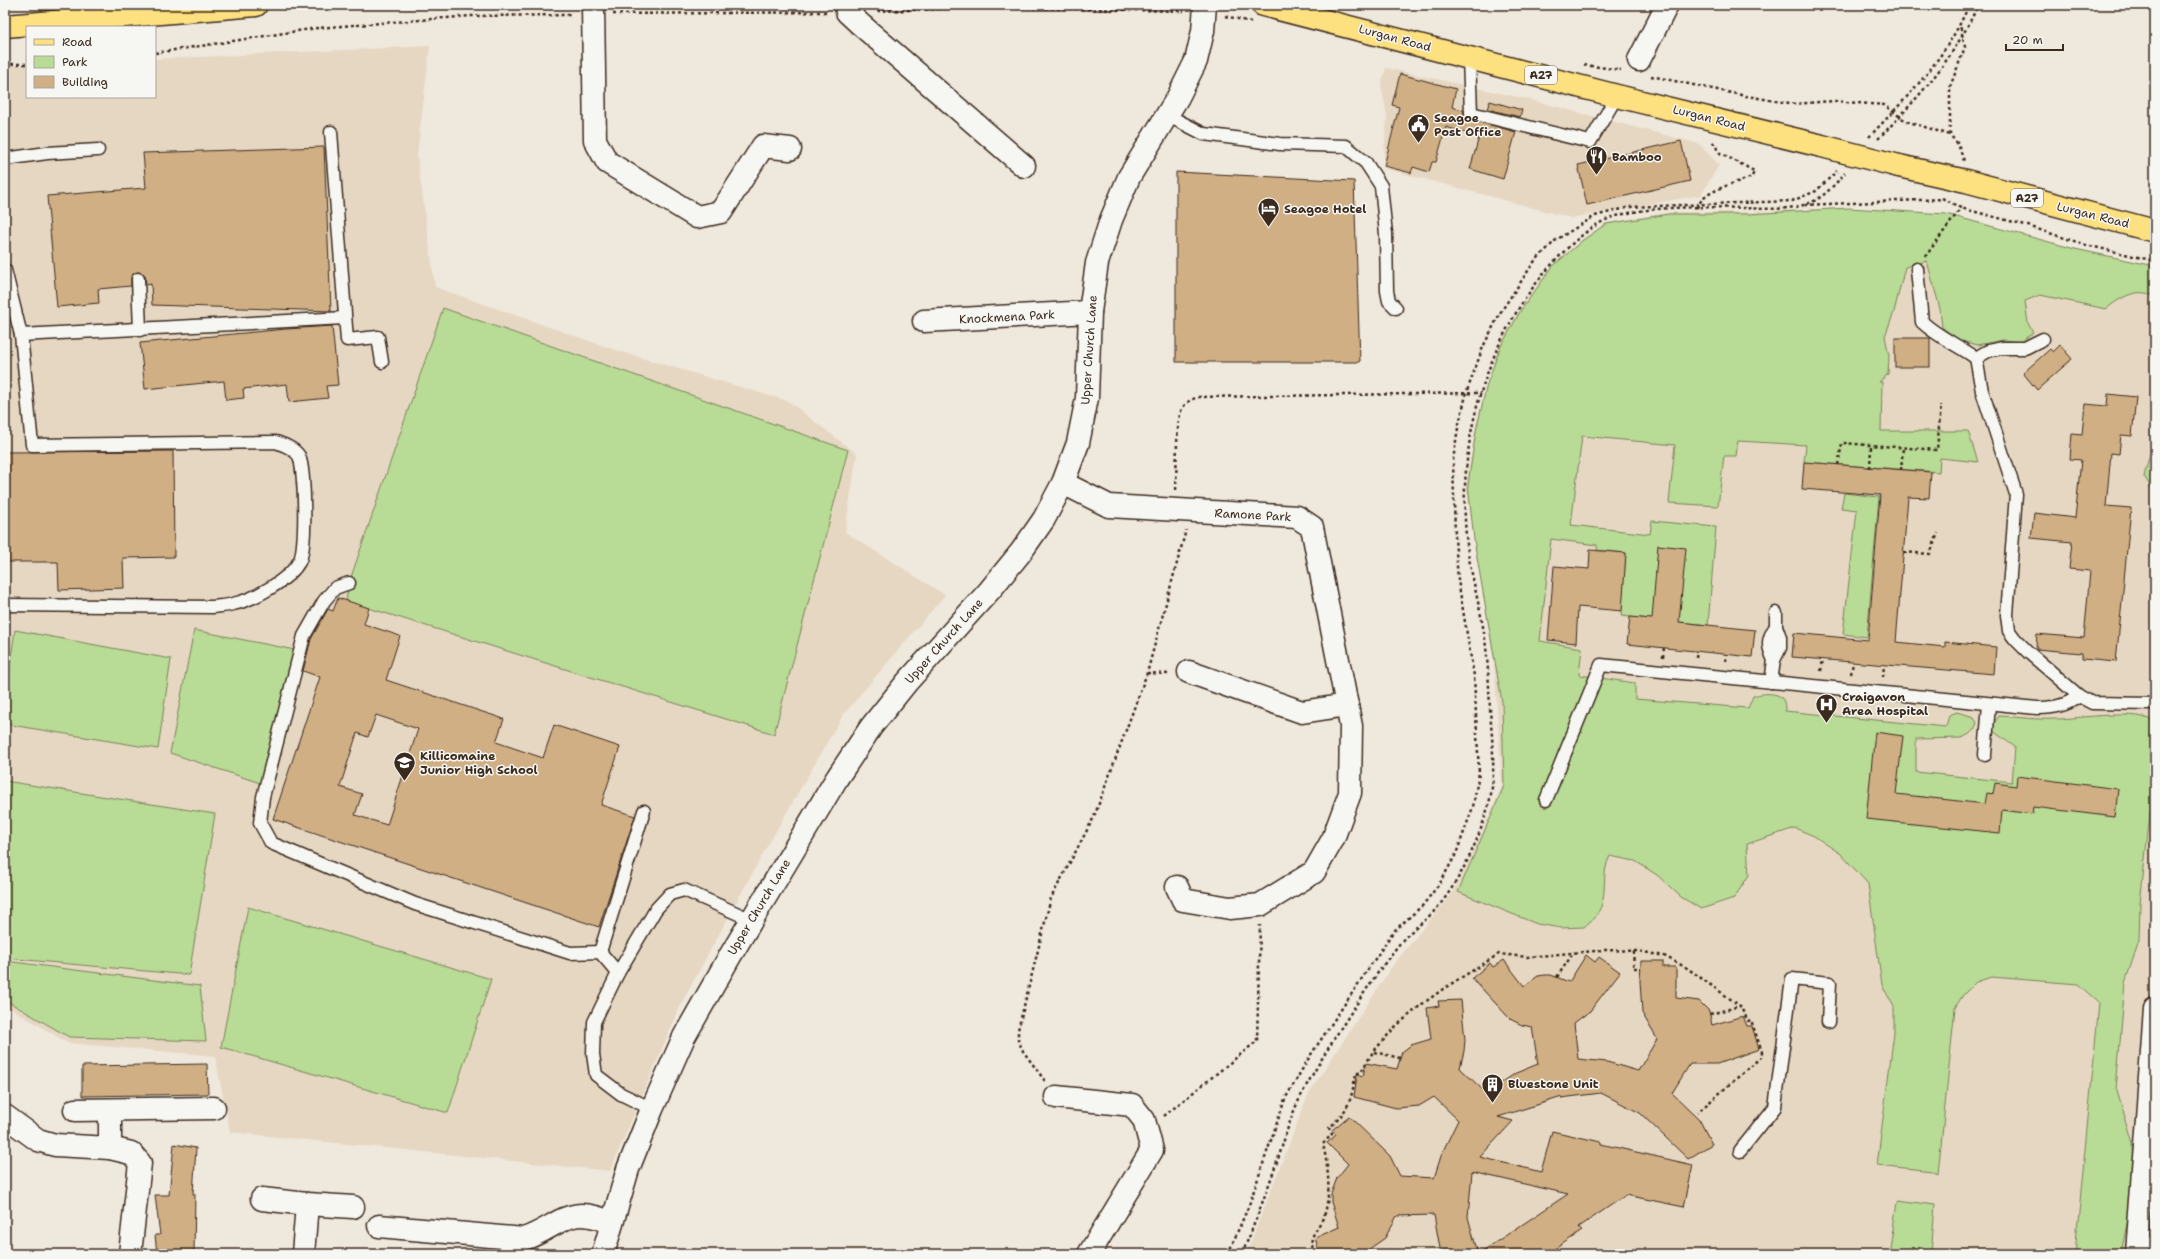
<svg xmlns="http://www.w3.org/2000/svg" width="2160" height="1259" font-family="'Shantell Sans',sans-serif">
	<style>
		.built { fill: #e6d7c2 }
		.green { fill: #b8db95; stroke: #7a825a }
		.building { fill: #d1af84; stroke: #3b2a1e; fill-rule: evenodd }
		.lines { fill: none; stroke-linecap: round; stroke-linejoin: round }
		.lane-casing { stroke: #3b2a1e; stroke-width: 15 }
		.street-casing { stroke: #3b2a1e; stroke-width: 25 }
		.secondary-casing { stroke: #3b2a1e; stroke-width: 25 }
		.primary-casing { stroke: #3b2a1e; stroke-width: 25 }
		.path { stroke: #3b2a1e; stroke-width: 2.5; stroke-dasharray: 3 3; stroke-linecap: butt }
		.lane { stroke: #f6f6f2; stroke-width: 12 }
		.street { stroke: #f6f6f2; stroke-width: 22 }
		.secondary { stroke: #f6f6f2; stroke-width: 22 }
		.primary { stroke: #fde080; stroke-width: 22 }
		.primary-bridge-casing { stroke: #3b2a1e; stroke-width: 25; stroke-linecap: butt }
		.primary-bridge { stroke: #fde080; stroke-width: 22 }
		.labels { text-anchor: middle; stroke-width: 3; stroke-linejoin: round; paint-order: stroke }
		.shield { fill: #f6f6f2; stroke: #73675e; stroke-width: 1 }
		.shield-label { font-size: 11px; font-weight: bold; fill: #3b2a1e }
		.street-label { font-size: 12px; fill: #3b2a1e; stroke: #f6f6f2 }
		.poi-label { font-size: 12px; font-weight: bold; fill: #3b2a1e; stroke: #f6f6f2; text-anchor: start }
	</style>
	<rect width="100%" height="100%" fill="#efe8dc"/>
	<filter id="ink" filterUnits="userSpaceOnUse"><feTurbulence type="fractalNoise" baseFrequency=".025" numOctaves="2"/><feDisplacementMap in="SourceGraphic" scale="8" xChannelSelector="R" yChannelSelector="G"/><feConvolveMatrix kernelMatrix="1 2 1 2 8 2 1 2 1" color-interpolation-filters="sRGB"/></filter>
	<g filter="url(#ink)">
		<g class="built">
			<polygon points="430,46 417,155 435,287 618,351 788,401 857,454 845,532 945,595 843,715 765,850 682,1002 610,1171 230,1132 215,1056 68,1043 5,1005 5,67 27,65 27,97 155,97 155,59"/>
			<polygon points="1386,68 1527,99 1699,144 1719,165 1701,195 1571,218 1383,168 1387,116 1381,85"/>
			<polygon points="1849,208 1946,214 2075,249 2155,266 2155,1254 1246,1254 1309,1093 1393,965 1452,893 1469,862 1502,786 1494,663 1466,487 1476,424 1499,345 1520,309 1553,265 1582,239 1606,223 1670,212 1751,212"/>
		</g>
		<g class="green">
			<path d="M1849 208 1946 214 2075 249 2155 266V297C2138 286 2120 298 2106 309L2040 295 2025 301 2028 323 2033 333 2020 342 2003 340 1977 345 1958 340 1942 327 1940 309 1927 261 1905 267 1894 312 1885 336 1889 356 1888 374 1879 382H1882L1881 431H1968L1978 462 1940 458 1939 472 1804 462 1806 445 1738 441 1736 456H1724L1718 506 1669 503 1675 445 1582 436 1571 525 1650 534 1652 521 1716 527 1708 625 1621 616 1626 553 1597 550V545L1551 539 1540 641 1582 648 1579 675 1635 683V699L1748 708 1753 696C1761 693 1781 691 1784 702 1785 705 1785 709 1785 711L1946 727 1949 715 1957 712 1974 717 1977 723C1974 731 1970 735 1961 738L1916 739V772L2012 782 2015 747 1993 731 1994 723 1999 716C2018 717 2037 720 2057 719 2076 719 2144 707 2155 724V771L2140 903 2139 941 2125 983 2116 1090 2132 1144 2133 1170 2129 1215 2121 1254H2075L2099 1003 2078 984 1991 977 1976 982 1963 995 1955 1008 1938 1174 1932 1171 1877 1165 1894 1032V1007L1882 985 1868 884 1841 854 1814 836 1795 828 1747 844 1749 875 1734 898 1701 909 1681 897 1657 875 1635 861 1610 856C1600 874 1609 895 1598 913 1595 918 1588 923 1584 927L1561 928 1537 924 1458 892 1504 786 1502 702 1474 540 1468 484 1476 431 1487 384 1500 348 1521 310 1553 266 1583 240 1606 224 1669 214H1749Z"/>
			<polygon points="443,308 848,450 774,734 346,601 349,583"/>
			<polygon points="2155,435 2155,494 2144,476"/>
			<polygon points="1844,493 1879,497 1867,637 1843,634 1857,510 1841,508"/>
			<polygon points="15,630 171,659 158,749 5,724 5,699"/>
			<polygon points="194,630 300,651 266,785 170,753"/>
			<polygon points="5,781 215,814 189,975 5,958"/>
			<polygon points="248,907 491,979 448,1113 221,1047"/>
			<polygon points="5,961 200,986 206,1041 69,1037 5,1000"/>
			<polygon points="1897,1200 1935,1205 1931,1254 1889,1254"/>
		</g>
		<g class="building">
			<polygon points="1400,74 1456,89 1452,107 1463,110 1466,118 1516,132 1503,179 1470,169 1479,137 1446,127 1436,162 1432,162 1429,172 1413,167 1411,173 1384,166 1399,107 1392,105"/>
			<polygon points="1490,101 1522,110 1520,117 1487,109"/>
			<polygon points="1681,141 1690,181 1587,205 1578,165"/>
			<polygon points="324,147 331,311 152,305 151,284 146,285 145,275 138,272 131,276 131,286 98,289 99,303 57,307 47,196 146,188 143,153"/>
			<polygon points="1176,172 1354,181 1360,362 1176,362"/>
			<polygon points="332,326 338,385 326,386 328,398 289,402 287,384 243,389 244,398 226,400 224,381 145,389 140,343 286,329"/>
			<rect x="1895" y="338" width="35" height="29"/>
			<polygon points="2060,345 2072,359 2037,390 2023,373 2050,349 2053,352"/>
			<polygon points="2108,394 2136,397 2132,436 2121,435 2119,454 2111,453 2106,506 2131,508 2116,662 2082,659 2082,653 2036,649 2037,634 2084,638 2090,571 2069,569 2072,542 2031,538 2034,513 2075,518 2081,460 2070,459 2072,433 2082,434 2085,404 2107,406"/>
			<polygon points="173,451 174,557 123,558 124,588 59,590 58,562 5,562 5,452"/>
			<polygon points="1804,462 1931,472 1929,498 1908,497 1896,642 1945,647 1945,642 1996,647 1994,674 1792,657 1794,633 1868,640 1880,495 1802,489"/>
			<polygon points="1658,545 1686,548 1679,622 1755,630 1752,657 1627,644 1630,617 1652,619"/>
			<polygon points="1590,550 1626,553 1622,611 1578,607 1576,643 1548,640 1554,566 1589,569"/>
			<path d="M338 598 369 608 364 624 400 636 386 680 504 719 496 742 543 758 554 725 620 747 601 805 635 816 599 927 273 819 320 677 303 671 311 639 328 609 333 611ZM376 715 418 729 387 825 355 815 362 794 340 787 357 733 368 737Z"/>
			<polygon points="1875,732 1903,736 1896,794 1985,804 1987,793 1993,794 1995,783 2016,786 2017,776 2118,789 2115,817 2033,807 2032,814 2002,810 2000,833 1866,819"/>
			<polygon points="1586,955 1595,962 1599,957 1620,972 1590,1011 1574,1023 1578,1059 1607,1062 1638,1071 1657,1039 1642,1013 1640,981 1641,961 1663,961 1663,967 1676,967 1676,998 1699,1001 1709,1011 1712,1025 1743,1016 1747,1026 1752,1026 1759,1049 1717,1064 1690,1064 1672,1093 1699,1119 1712,1144 1688,1159 1640,1113 1601,1093 1561,1098 1562,1097 1498,1117 1513,1121 1480,1157 1541,1172 1552,1131 1601,1142 1601,1144 1693,1165 1684,1207 1626,1195 1579,1227 1582,1231 1547,1254 1478,1254 1568,1194 1472,1172 1468,1217 1478,1254 1441,1254 1434,1215 1397,1216 1385,1238 1362,1254 1320,1254 1315,1238 1339,1227 1331,1202 1331,1194 1337,1178 1348,1164 1327,1143 1336,1135 1332,1130 1349,1116 1390,1156 1400,1176 1434,1178 1442,1153 1458,1120 1434,1097 1419,1106 1396,1108 1354,1097 1357,1074 1363,1076 1366,1063 1397,1069 1402,1052 1411,1045 1431,1039 1427,1008 1439,1006 1438,1001 1461,1000 1465,1040 1464,1051 1460,1068 1486,1093 1516,1073 1538,1064 1532,1027 1522,1025 1510,1019 1472,978 1490,963 1493,967 1504,960 1524,986 1538,976 1545,975 1551,975 1569,982"/>
			<polygon points="207,1064 208,1094 82,1096 82,1066"/>
			<polygon points="174,1144 196,1148 193,1194 195,1194 194,1254 157,1254 155,1235 160,1235 155,1195 169,1195"/>
		</g>
		<g class="lines">
			<defs>
				<g id="lane">
					<polyline points="1469,57 1471,113 1590,142 1617,96"/>
					<polyline points="1167,115 1204,134 1280,144 1346,146 1366,163 1381,186 1386,234 1387,291 1389,301 1396,308"/>
					<polyline points="331,132 347,340 378,337 382,362"/>
					<polyline points="5,159 47,153 98,150"/>
					<path d="M1917 269 1922 322C1938 337 1958 345 1976 358L1988 351 2002 348H2025L2043 339"/>
					<path d="M5 270 21 335 32 445 276 442C284 445 294 448 299 456 305 470 307 550 299 562 289 580 253 600 233 604 227 606 219 606 212 607L5 605"/>
					<polyline points="138,279 140,330"/>
					<polyline points="21,335 345,318"/>
					<polyline points="1976,358 1982,391 2016,494 2007,615 2009,631 2015,639 2028,652 2079,696 2092,703 2155,704"/>
					<polyline points="349,583 335,588 324,601 304,636 263,797 260,823 271,843 415,904 570,953 600,952 618,973"/>
					<path d="M1774 660C1767 646 1767 639 1776 626"/>
					<polyline points="1771,682 1774,660 1780,648 1780,637 1776,626 1776,613"/>
					<polyline points="1985,755 1989,704"/>
					<path d="M1546 800 1601 665 2037 708C2053 708 2066 706 2079 696"/>
					<polyline points="600,952 644,811"/>
					<polyline points="652,1109 621,1094 596,1075 593,1054 594,1022 618,973 656,909 670,894 684,890 752,920"/>
					<polyline points="1740,1151 1775,1107 1792,979 1830,983 1828,1022"/>
					<polyline points="2137,1242 2155,1244"/>
				</g>
				<g id="street">
					<polyline points="593,5 595,140 607,162 697,217 721,212 763,146 790,149"/>
					<polyline points="846,5 847,12 860,24 1024,166"/>
					<polyline points="1639,60 1667,5"/>
					<polyline points="924,321 1090,312"/>
					<polyline points="1063,483 1109,506 1297,517 1312,527 1351,726 1350,793 1333,839 1314,872 1260,905 1230,908 1183,900 1177,887"/>
					<polyline points="1189,672 1302,712 1347,705"/>
					<polyline points="1056,1097 1132,1105 1144,1120 1152,1150 1089,1254"/>
					<polyline points="75,1110 214,1108"/>
					<polyline points="5,1116 38,1140 55,1145 110,1148 131,1153 140,1163 130,1254"/>
					<polyline points="110,1148 110,1110"/>
					<polyline points="262,1199 307,1204 353,1207"/>
					<path d="M379 1226 524 1239C563 1225 567 1203 612 1223"/>
					<polyline points="303,1254 307,1204"/>
					<polyline points="2137,1254 2155,1009"/>
				</g>
				<polyline id="secondary" points="603,1254 628,1169 652,1109 684,1037 730,956 837,778 871,727 907,682 990,590 1021,552 1044,519 1063,483 1078,443 1087,398 1090,312 1097,263 1111,220 1129,177 1178,97 1196,61 1203,31 1205,5"/>
				<g id="primary">
					<polyline points="1263,5 1617,96 1818,145"/>
					<polyline points="5,26 256,5"/>
					<polyline points="1899,166 1966,181 2155,231"/>
				</g>
			</defs>
			<use href="#lane" class="lane-casing"/>
			<use href="#street" class="street-casing"/>
			<use href="#secondary" class="secondary-casing"/>
			<use href="#primary" class="primary-casing"/>
			<g class="path">
				<polyline points="877,11 987,7 1184,11"/>
				<polyline points="613,14 826,12"/>
				<polyline points="1225,16 1251,22"/>
				<polyline points="155,53 317,28 471,16 572,15"/>
				<polyline points="5,64 27,64"/>
				<polyline points="1584,65 1621,70"/>
				<polyline points="1651,76 1746,96 1795,104 1833,101 1884,105 1906,121 1950,135 1958,144 1964,161"/>
				<polyline points="1950,135 1950,87 1965,47 1960,25"/>
				<path d="M1869 137C1909 95 1945 60 1969 5"/>
				<path d="M1878 139C1920 96 1953 60 1978 5"/>
				<polyline points="1942,198 1961,208 2025,225 2086,245 2155,261"/>
				<polyline points="1805,205 1944,199"/>
				<path d="M1697 208C1703 190 1736 183 1752 177L1754 171 1720 153 1712 141"/>
				<polyline points="1925,257 1961,208"/>
				<polyline points="1838,465 1842,443 1937,450 1941,405"/>
				<polyline points="1870,468 1871,446"/>
				<polyline points="1901,470 1903,448"/>
				<path d="M1176 490C1177 474 1175 418 1183 407 1187 402 1192 399 1198 397L1481 393"/>
				<polyline points="1904,552 1930,554 1938,533"/>
				<polyline points="1663,657 1664,647"/>
				<polyline points="1696,658 1697,651"/>
				<polyline points="1726,661 1726,654"/>
				<polyline points="1821,671 1823,660"/>
				<polyline points="1147,673 1168,674"/>
				<polyline points="1851,674 1853,663"/>
				<polyline points="1883,677 1884,665"/>
				<polyline points="1634,951 1633,968 1641,968"/>
				<polyline points="1557,977 1574,952"/>
				<polyline points="1710,1014 1740,1006"/>
				<polyline points="1374,1052 1400,1058"/>
				<polyline points="1045,1081 1023,1051 1018,1040 1018,1030 1051,898 1094,817 1147,673 1186,530"/>
				<polyline points="1164,1116 1257,1041 1260,925"/>
				<polyline points="1228,1254 1249,1205 1285,1099 1310,1056 1393,932 1423,905 1440,883 1456,854 1473,807 1479,773 1474,676 1458,580 1455,537 1453,460 1458,428 1467,391 1483,347 1500,313 1534,262 1556,240 1595,216 1630,207 1792,201 1816,191 1837,171"/>
				<path d="M1242 1254C1255 1223 1266 1193 1277 1162 1284 1142 1289 1120 1298 1102 1310 1077 1326 1052 1341 1028 1359 1000 1380 968 1401 942 1412 929 1426 921 1437 908 1460 881 1478 842 1488 807 1497 776 1492 742 1490 709 1489 686 1488 662 1485 639 1480 604 1469 570 1466 535 1458 442 1485 343 1546 271 1561 254 1578 236 1598 224 1630 204 1706 207 1744 208 1765 209 1794 211 1814 201 1826 195 1836 183 1845 173"/>
				<path d="M1313 1254C1313 1249 1311 1242 1312 1238 1315 1230 1322 1222 1325 1213 1331 1190 1328 1167 1323 1144L1332 1134 1329 1128C1350 1109 1351 1100 1356 1073H1360L1373 1052 1395 1027 1421 1005 1443 989 1499 954 1527 957 1605 950 1638 951 1664 956 1687 968 1740 1006 1748 1021 1751 1020 1762 1052 1761 1057 1698 1112"/>
			</g>
			<use href="#lane" class="lane"/>
			<use href="#street" class="street"/>
			<use href="#secondary" class="secondary"/>
			<use href="#primary" class="primary"/>
			<defs>
				<polyline id="primary-bridge" points="1818,145 1899,166"/>
			</defs>
			<use href="#primary-bridge" class="primary-bridge-casing"/>
			<use href="#primary-bridge" class="primary-bridge"/>
		</g>
	</g>
	<defs>
		<symbol id="civic-pin" viewBox="-11 -11 22 30"><path d="M0 17L-7.5 6A9.5 9.5 0 1 1 7.5 6Z" fill="#3b2a1e" stroke="#f6f6f2"/><path d="M-.6-6.5H3V-4.5H.6V-3L4-1V1h2V6H-6V1h2V-1L-.6-3ZM-1.2 2.5V6h2.4V2.5Z" fill="#fff"/></symbol>
		<symbol id="restaurant-pin" viewBox="-11 -11 22 30"><path d="M0 17L-7.5 6A9.5 9.5 0 1 1 7.5 6Z" fill="#3b2a1e" stroke="#f6f6f2"/><path d="M-5-6h1v4h1v-4h1v4h1v-4h1v5L-1.5 .5V6h-2V.5L-5-1ZM5-6V6H3V1.5H1.5Q1.5-4 5-6Z" fill="#fff"/></symbol>
		<symbol id="hotel-pin" viewBox="-11 -11 22 30"><path d="M0 17L-7.5 6A9.5 9.5 0 1 1 7.5 6Z" fill="#3b2a1e" stroke="#f6f6f2"/><path d="M-6-4.5h1.5V1H6V5H4.5V3h-9V5H-6ZM-4 0a1.8 1.8 0 1 1 3.6 0ZM.5 0V-2.5h3Q6-2.5 6 0Z" fill="#fff"/></symbol>
		<symbol id="hospital-pin" viewBox="-11 -11 22 30"><path d="M0 17L-7.5 6A9.5 9.5 0 1 1 7.5 6Z" fill="#3b2a1e" stroke="#f6f6f2"/><path d="M-5-5h3v3.5h4V-5h3V5h-3V1.5h-4V5h-3Z" fill="#fff"/></symbol>
		<symbol id="school-pin" viewBox="-11 -11 22 30"><path d="M0 17L-7.5 6A9.5 9.5 0 1 1 7.5 6Z" fill="#3b2a1e" stroke="#f6f6f2"/><path d="M0-5L7-2L0 1L-7-2ZM-4 1L0 2.5L4 1V4Q0 6-4 4Z" fill="#fff"/></symbol>
		<symbol id="building-pin" viewBox="-11 -11 22 30"><path d="M0 17L-7.5 6A9.5 9.5 0 1 1 7.5 6Z" fill="#3b2a1e" stroke="#f6f6f2"/><path d="M-4-6H4V6H1V3H-1V6H-4ZM-2.5-4.3h1.7v1.8h-1.7ZM.8-4.3h1.7v1.8H.8ZM-2.5-1h1.7V.8h-1.7ZM.8-1h1.7V.8H.8Z" fill="#fff"/></symbol>
	</defs>
	<g fill-rule="evenodd">
		<use href="#civic-pin" x="1406" y="112" width="25" height="34"/>
		<use href="#restaurant-pin" x="1584" y="144" width="25" height="34"/>
		<use href="#hotel-pin" x="1256" y="196" width="25" height="34"/>
		<use href="#hospital-pin" x="1814" y="692" width="25" height="34"/>
		<use href="#school-pin" x="392" y="750" width="25" height="34"/>
		<use href="#building-pin" x="1480" y="1072" width="25" height="34"/>
	</g>
	<g class="labels">
		<g class="shield">
			<rect x="1525" y="66" width="32" height="18" rx="3"/>
			<rect x="2011" y="189" width="32" height="18" rx="3"/>
		</g>
		<g class="shield-label">
			<text x="1541" y="79">A27</text>
			<text x="2027" y="202">A27</text>
		</g>
		<g class="street-label">
			<text transform="translate(1395 38) rotate(15)" y="4">Lurgan Road</text>
			<text transform="translate(1709 118) rotate(14)" y="4">Lurgan Road</text>
			<text transform="translate(2093 215) rotate(14)" y="4">Lurgan Road</text>
			<text transform="translate(1007 317) rotate(-3)" y="4">Knockmena Park</text>
			<text transform="translate(1089 350) rotate(-86)" y="4">Upper Church Lane</text>
			<text transform="translate(1253 515) rotate(3)" y="4">Ramone Park</text>
			<text transform="translate(944 641) rotate(-48)" y="4">Upper Church Lane</text>
			<text transform="translate(759 907) rotate(-59)" y="4">Upper Church Lane</text>
		</g>
		<g class="poi-label">
			<text x="1434" y="122">Seagoe<tspan x="1434" dy="14">Post Office</tspan></text>
			<text x="1612" y="161">Bamboo</text>
			<text x="1284" y="213">Seagoe Hotel</text>
			<text x="1842" y="701">Craigavon<tspan x="1842" dy="14">Area Hospital</tspan></text>
			<text x="420" y="760">Killicomaine<tspan x="420" dy="14">Junior High School</tspan></text>
			<text x="1508" y="1088">Bluestone Unit</text>
		</g>
	</g>
	<rect width="2160" height="1259" fill="none" stroke="#f6f6f2" stroke-width="20"/>
	<rect x="10" y="10" width="2140" height="1239" fill="none" stroke="#3b2a1e" stroke-width="1.5" filter="url(#ink)"/>
	<rect x="26" y="26" width="130" height="72" fill="#f6f6f2" stroke="#aba49d"/>
	<rect x="34" y="39" width="20" height="6" fill="#fde080" stroke="#aba49d"/>
	<text x="62" y="46" font-size="12" fill="#3b2a1e">Road</text>
	<rect x="34" y="56" width="20" height="12" fill="#b8db95" stroke="#aba49d"/>
	<text x="62" y="66" font-size="12" fill="#3b2a1e">Park</text>
	<rect x="34" y="76" width="20" height="12" fill="#d1af84" stroke="#aba49d"/>
	<text x="62" y="86" font-size="12" fill="#3b2a1e">Building</text>
	<path d="M2006 44v6h57v-6" fill="none" stroke="#3b2a1e" stroke-width="2"/>
	<text x="2012" y="44" font-size="12" fill="#3b2a1e" stroke="#f6f6f2" stroke-width="3" paint-order="stroke">20 m</text>
</svg>
